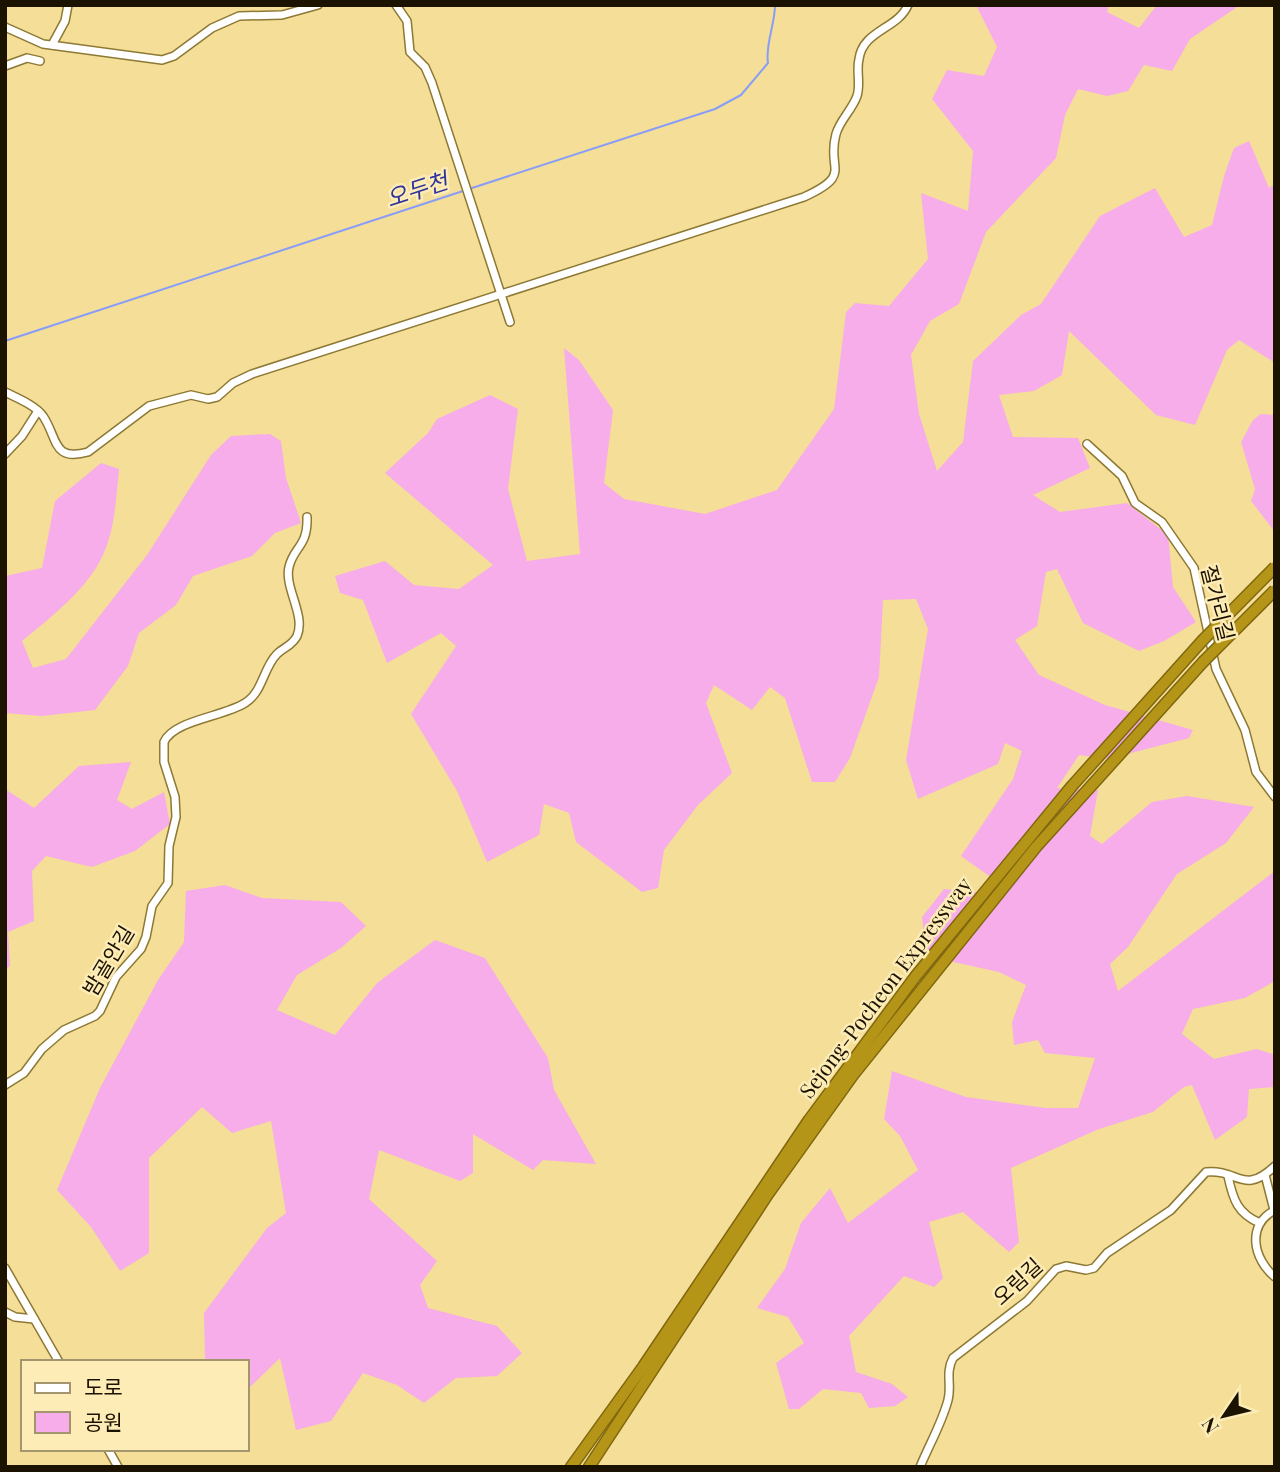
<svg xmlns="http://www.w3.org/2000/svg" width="1280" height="1472" font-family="'Playfair Display','Noto Sans KR',serif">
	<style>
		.green { fill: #f6adea }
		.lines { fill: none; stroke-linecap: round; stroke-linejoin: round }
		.stream { stroke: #889df7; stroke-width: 2 }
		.minor-casing { stroke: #8d7934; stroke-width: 10 }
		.highway-casing { stroke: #7f670f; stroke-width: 13 }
		.minor { stroke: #fff; stroke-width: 7 }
		.highway { stroke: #b59517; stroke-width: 10 }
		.highway-bridge-casing { stroke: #7f670f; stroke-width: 13; stroke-linecap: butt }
		.highway-bridge { stroke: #b59517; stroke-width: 10 }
		.labels { text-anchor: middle; stroke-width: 5; stroke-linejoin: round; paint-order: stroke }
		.street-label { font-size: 21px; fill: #1b1200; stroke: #fdecb5 }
		.water-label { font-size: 23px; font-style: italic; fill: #2d349b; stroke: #fdecb5 }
	</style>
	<rect width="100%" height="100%" fill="#f4de98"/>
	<g class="green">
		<polygon points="976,5 1109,5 1107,12 1139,28 1157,5 1240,5 1190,39 1172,71 1144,65 1128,91 1107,96 1078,89 1065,115 1056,158 986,232 959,304 930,321 911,355 919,414 937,471 963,442 973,361 1021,315 1041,304 1100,216 1155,188 1184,237 1212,225 1224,176 1234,148 1249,141 1269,188 1275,184 1275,363 1239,340 1227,350 1195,425 1156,415 1069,331 1062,375 1034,391 999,395 1013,437 1078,438 1090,468 1033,495 1060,512 1127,503 1168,535 1173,587 1196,622 1164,641 1139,651 1083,623 1057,569 1046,572 1037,626 1015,640 1039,675 1105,705 1193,730 1189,738 1108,759 1079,755 1057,788 1098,790 1090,836 1102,844 1152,802 1187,796 1254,807 1226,843 1177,874 1128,947 1110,964 1118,991 1275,871 1275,981 1245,998 1193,1009 1182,1034 1214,1059 1257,1049 1275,1055 1275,1087 1249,1089 1247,1117 1215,1140 1192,1085 1184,1087 1153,1112 1099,1129 1011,1168 1019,1242 1009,1252 963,1212 929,1222 943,1278 934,1287 904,1276 849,1336 856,1372 892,1384 908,1397 895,1406 869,1408 861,1393 823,1389 799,1409 789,1409 776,1363 804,1343 788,1317 757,1308 785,1269 801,1223 830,1188 848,1223 918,1170 900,1136 884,1119 892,1071 966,1097 1046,1108 1078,1108 1095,1058 1045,1053 1038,1040 1014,1045 1012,1022 1026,985 999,972 926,956 922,917 944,889 982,893 1006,888 961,856 1013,779 1022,751 1005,743 998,764 918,799 906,760 928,629 916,599 883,600 879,677 850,758 835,782 812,782 785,698 770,687 752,710 714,685 706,703 732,773 698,805 664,850 658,888 642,892 576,842 569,813 544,804 539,835 487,862 457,791 411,714 456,646 441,633 387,663 363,600 340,593 335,576 385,561 414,585 459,589 493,565 385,473 428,433 437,419 490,395 518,409 508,489 527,561 580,554 564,348 579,360 613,410 604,483 624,499 705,514 777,490 834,409 846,312 855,303 889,306 928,259 921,193 968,211 973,151 932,99 947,70 984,76 997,47"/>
		<polygon points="1261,414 1275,415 1275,532 1251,501 1255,489 1241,442 1253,420"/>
		<path d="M270 434 281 441 286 478 301 523 275 533 252 556 193 576 176 605 139 633 128 666 95 710 42 716 5 713V576L42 568 55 501 101 463 119 469C116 499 115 532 101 559 85 591 49 619 22 641L33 668 66 659 147 555 211 455 231 436Z"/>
		<polygon points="131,762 117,800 132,809 164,792 170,824 135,851 92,867 46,856 32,871 34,921 8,932 10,965 5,972 5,789 34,808 79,766"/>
		<polygon points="225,885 262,898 341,902 366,926 341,948 297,975 277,1010 335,1035 377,983 435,940 485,958 548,1058 554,1090 596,1164 543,1160 533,1170 473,1134 473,1173 460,1181 379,1150 369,1199 437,1261 420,1285 428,1308 497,1326 522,1353 497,1376 456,1378 424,1403 397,1385 363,1373 331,1421 296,1430 280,1358 247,1390 247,1362 205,1360 204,1313 267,1228 286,1213 271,1121 232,1133 202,1107 149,1158 149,1253 120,1271 91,1227 57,1190 100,1088 158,980 184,942 186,891"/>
	</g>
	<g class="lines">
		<g class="stream">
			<path d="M469 189 715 109 741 95 768 63C765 44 775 25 775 5"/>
			<polyline points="5,341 463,191"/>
		</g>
		<defs>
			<g id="minor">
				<polyline points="396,5 407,21 410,52 425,67 432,83 510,322"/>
				<polyline points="5,27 43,44 162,60 174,56 212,28 239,16 282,15 318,5"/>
				<polyline points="52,45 65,21 68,5"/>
				<polyline points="5,66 27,58 40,61"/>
				<path d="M5 392C17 398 35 405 43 416 58 438 52 462 88 452L149 406 191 395 208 399 217 397 233 383 252 374 804 197C854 174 826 170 836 134 840 120 852 110 857 96 861 84 856 71 859 59 863 30 898 29 908 5"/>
				<polyline points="1087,444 1122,476 1135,503 1162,522 1194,568 1216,669 1245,730 1256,772 1275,797"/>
				<polyline points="5,454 22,436 38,411"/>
				<path d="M5 1085 24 1073 42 1049 64 1030 95 1016 100 1011 116 977 141 949 146 937 152 906 168 883 169 846 176 817 175 797 164 762V742C174 720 223 717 245 703 263 692 263 668 277 654 284 647 292 646 297 636 306 615 284 588 289 567 294 546 308 547 307 517"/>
				<polyline points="1265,1175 1274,1210"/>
				<path d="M1228 1176C1233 1200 1238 1214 1260 1223"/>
				<path d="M1275 1210C1246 1225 1253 1259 1275 1277"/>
				<polyline points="5,1268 59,1362"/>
				<polyline points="5,1312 15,1317 34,1319"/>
				<polyline points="108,1449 118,1467"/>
				<path d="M920 1467C929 1445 942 1423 948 1400 952 1385 945 1373 953 1358L1027 1301 1056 1269 1066 1266 1086 1270 1094 1268 1107 1253 1171 1210 1206 1172C1239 1169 1243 1196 1275 1166"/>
			</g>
			<g id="highway">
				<polyline points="571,1467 643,1367 809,1120 915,977 1072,786 1202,641"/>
				<polyline points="589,1467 768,1194 853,1075 1036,847 1203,662"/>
			</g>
		</defs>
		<use href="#minor" class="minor-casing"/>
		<use href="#highway" class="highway-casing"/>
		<use href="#minor" class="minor"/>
		<use href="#highway" class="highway"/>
		<defs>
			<g id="highway-bridge">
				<polyline points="1202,641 1275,567"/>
				<polyline points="1203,662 1275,590"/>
			</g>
		</defs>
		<use href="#highway-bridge" class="highway-bridge-casing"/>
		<use href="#highway-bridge" class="highway-bridge"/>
	</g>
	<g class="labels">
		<g class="street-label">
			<text transform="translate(1217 603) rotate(76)" y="7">절가리길</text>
			<text transform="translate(109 961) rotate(-59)" y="7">밤골안길</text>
			<text transform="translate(886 988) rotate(-53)" y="7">Sejong-Pocheon Expressway</text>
			<text transform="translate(1018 1282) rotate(-42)" y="7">오림길</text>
		</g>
		<g class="water-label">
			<text transform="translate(417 190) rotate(-18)" y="8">오두천</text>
		</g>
	</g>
	<rect width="1280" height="1472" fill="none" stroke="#1b1200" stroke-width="14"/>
	<rect x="21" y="1360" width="228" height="91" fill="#fdecb5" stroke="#a3956d" stroke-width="2"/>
	<rect x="35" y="1383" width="35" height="10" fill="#ffffff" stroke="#a3956d" stroke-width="2"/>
	<text x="84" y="1395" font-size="21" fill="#1b1200">도로</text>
	<rect x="35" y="1412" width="35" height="21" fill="#f6adea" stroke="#a3956d" stroke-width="2"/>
	<text x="84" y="1430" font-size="21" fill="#1b1200">공원</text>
	<g transform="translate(1224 1416) rotate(235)" stroke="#fdecb5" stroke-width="5" paint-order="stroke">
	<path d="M0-5L12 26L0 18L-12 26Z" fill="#1b1200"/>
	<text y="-10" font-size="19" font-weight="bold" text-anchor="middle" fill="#1b1200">N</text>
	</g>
</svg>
